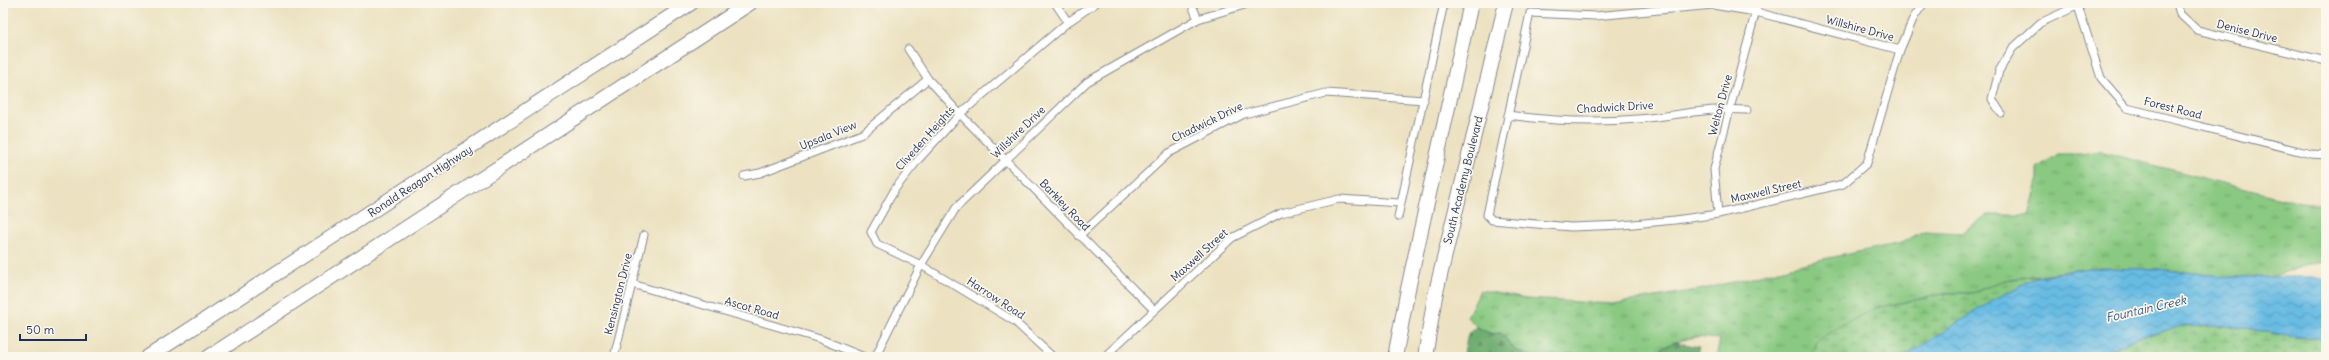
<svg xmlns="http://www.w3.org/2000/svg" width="2329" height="360" font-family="Delius,sans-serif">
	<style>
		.grass { fill: url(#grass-tufts); stroke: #527c70 }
		.forest { fill: url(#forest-firs); stroke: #446e66 }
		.wetland { fill: url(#wetland-marsh); stroke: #527c70 }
		.water { fill: url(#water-waves); stroke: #4175a0 }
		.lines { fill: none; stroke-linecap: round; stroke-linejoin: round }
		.street-casing { stroke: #848890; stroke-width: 9 }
		.highway-casing { stroke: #848890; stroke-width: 16 }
		.street { stroke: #fff; stroke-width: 7 }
		.highway { stroke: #fff; stroke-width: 14 }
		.labels { text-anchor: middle; stroke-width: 3.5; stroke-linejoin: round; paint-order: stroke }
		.street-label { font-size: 11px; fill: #1b2f5e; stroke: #fbf7ec }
		.water-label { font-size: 12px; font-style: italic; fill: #325986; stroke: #fbf7ec }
	</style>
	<defs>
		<pattern id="grass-tufts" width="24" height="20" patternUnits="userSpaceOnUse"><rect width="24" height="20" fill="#89c981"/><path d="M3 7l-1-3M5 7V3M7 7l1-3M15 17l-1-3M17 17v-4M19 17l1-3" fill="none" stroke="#6fa46d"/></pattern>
		<pattern id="forest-firs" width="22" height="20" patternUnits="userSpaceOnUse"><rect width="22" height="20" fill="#6ead6f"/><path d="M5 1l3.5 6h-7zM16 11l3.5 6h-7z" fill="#5a8d5e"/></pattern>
		<pattern id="wetland-marsh" width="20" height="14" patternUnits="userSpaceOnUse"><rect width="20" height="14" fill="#89c981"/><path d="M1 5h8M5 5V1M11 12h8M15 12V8" fill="none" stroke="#6fa46d"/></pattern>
		<pattern id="water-waves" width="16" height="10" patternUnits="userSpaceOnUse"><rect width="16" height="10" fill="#67bbe3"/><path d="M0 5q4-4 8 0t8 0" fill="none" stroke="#5498bb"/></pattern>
	</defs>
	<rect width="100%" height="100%" fill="#fbf7ec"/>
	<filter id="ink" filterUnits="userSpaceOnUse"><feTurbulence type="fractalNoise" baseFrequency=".025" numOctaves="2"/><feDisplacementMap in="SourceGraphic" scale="8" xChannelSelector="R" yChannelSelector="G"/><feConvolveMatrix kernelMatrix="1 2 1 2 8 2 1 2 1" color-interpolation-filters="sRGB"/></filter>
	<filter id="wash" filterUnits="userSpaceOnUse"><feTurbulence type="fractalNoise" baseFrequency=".012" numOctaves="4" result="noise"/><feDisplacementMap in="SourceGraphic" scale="16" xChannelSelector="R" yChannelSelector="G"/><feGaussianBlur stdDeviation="0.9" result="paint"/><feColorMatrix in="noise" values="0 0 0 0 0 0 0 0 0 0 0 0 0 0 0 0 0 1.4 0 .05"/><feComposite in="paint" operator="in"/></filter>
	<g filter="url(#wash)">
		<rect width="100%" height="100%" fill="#ece2c1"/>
		<path class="grass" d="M2099 151 2300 203 2326 205V262L2304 265 2272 277H2229L2158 269 2089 268 2004 280 1973 293H1948L1876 308 1817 341 1812 357H1716L1720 339 1695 337 1675 342 1657 351 1628 354 1530 356 1516 351 1501 333C1486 335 1477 328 1467 317L1480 290 1526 299 1613 304 1704 289 1819 260 1901 243 1924 231 1961 233 1987 215H2029L2038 181V168L2058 154H2081Z"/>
		<g class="forest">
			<polygon points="1476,327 1492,334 1501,333 1516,351 1532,357 1463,357 1468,334"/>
			<polygon points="1675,342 1699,347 1696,357 1565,357 1567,354 1657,351"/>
		</g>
		<g class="wetland">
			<polygon points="2039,276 1906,357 1812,357 1817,341 1841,325 1876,308 1948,293 1973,293 2004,280"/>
			<polygon points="2186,325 2245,328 2295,337 2326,339 2326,357 2093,357 2137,338"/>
		</g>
		<polygon class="water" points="2089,268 2158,269 2229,277 2312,277 2326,280 2326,339 2295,337 2245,328 2186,325 2137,338 2093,357 1904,357 1991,301 2039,276"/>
	</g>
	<g filter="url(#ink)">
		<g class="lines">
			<defs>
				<g id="street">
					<polyline points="1055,3 1068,22"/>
					<polyline points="1191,3 1198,19"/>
					<polyline points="2077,3 2101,78 2127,108 2311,154 2326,155"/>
					<polyline points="2177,3 2180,14 2197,30 2326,61"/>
					<polyline points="908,49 928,79 960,114 1154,310"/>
					<polyline points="1900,50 1756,12 1713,5 1595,16 1530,13 1487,215 1492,220 1571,227 1623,225 1675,220 1718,214 1843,184 1867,163 1900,50 1914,17 1924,3"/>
					<polyline points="2001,113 1992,99 1999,71 2012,49 2040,23 2077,6"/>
					<path d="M1508 115C1551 121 1595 123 1638 119 1675 116 1710 107 1747 110"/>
					<polyline points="744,176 760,173 862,134 928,79"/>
					<polyline points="1718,214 1714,169 1758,3"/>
					<polyline points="1398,217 1444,3"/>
					<polyline points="1079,236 1169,153 1244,114 1326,93 1424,100"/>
					<polyline points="632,284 820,339 864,357"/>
					<polyline points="614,357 644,235"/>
					<polyline points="875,357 921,265 956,208 1087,82 1198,19 1251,3"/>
					<polyline points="1053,357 1014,321 921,265 877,244 871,232 895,189 918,160 960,114 1068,22 1096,3"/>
					<polyline points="1104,357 1232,238 1281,213 1339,199 1400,203"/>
				</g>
				<g id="highway">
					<polyline points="148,357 691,3"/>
					<polyline points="209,357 750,3"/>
					<polyline points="1395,357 1408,289 1471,3"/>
					<polyline points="1425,357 1435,296 1506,3"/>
				</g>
			</defs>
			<use href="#street" class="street-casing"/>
			<use href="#highway" class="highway-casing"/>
			<use href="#street" class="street"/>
			<use href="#highway" class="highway"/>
		</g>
	</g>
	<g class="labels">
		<g class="street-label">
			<text transform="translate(1860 28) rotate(15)" y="4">Willshire Drive</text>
			<text transform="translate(2247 31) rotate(14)" y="4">Denise Drive</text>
			<text transform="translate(1720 105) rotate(-75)" y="4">Welton Drive</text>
			<text transform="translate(1615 107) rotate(-3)" y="4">Chadwick Drive</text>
			<text transform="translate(2173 108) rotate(14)" y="4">Forest Road</text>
			<text transform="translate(1207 122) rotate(-26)" y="4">Chadwick Drive</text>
			<text transform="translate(1018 132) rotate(-44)" y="4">Willshire Drive</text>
			<text transform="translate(828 135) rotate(-22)" y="4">Upsala View</text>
			<text transform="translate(925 138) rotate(-48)" y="4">Cliveden Heights</text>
			<text transform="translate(1463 180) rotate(-76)" y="4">South Academy Boulevard</text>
			<text transform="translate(420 181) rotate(-33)" y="4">Ronald Reagan Highway</text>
			<text transform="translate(1766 191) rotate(-13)" y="4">Maxwell Street</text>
			<text transform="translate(1065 205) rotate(46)" y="4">Barkley Road</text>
			<text transform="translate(1199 255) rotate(-42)" y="4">Maxwell Street</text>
			<text transform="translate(618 294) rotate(-76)" y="4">Kensington Drive</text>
			<text transform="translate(996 298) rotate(33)" y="4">Harrow Road</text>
			<text transform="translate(752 308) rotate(16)" y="4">Ascot Road</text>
		</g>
		<g class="water-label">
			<text transform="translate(2146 309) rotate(-13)" y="4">Fountain Creek</text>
		</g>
	</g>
	<rect width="2329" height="360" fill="none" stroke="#fbf7ec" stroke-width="16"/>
	<path d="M20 334v6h66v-6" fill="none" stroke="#1b2f5e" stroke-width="2"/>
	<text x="26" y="334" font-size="12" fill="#1b2f5e" stroke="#fbf7ec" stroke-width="3" paint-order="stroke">50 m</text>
</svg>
